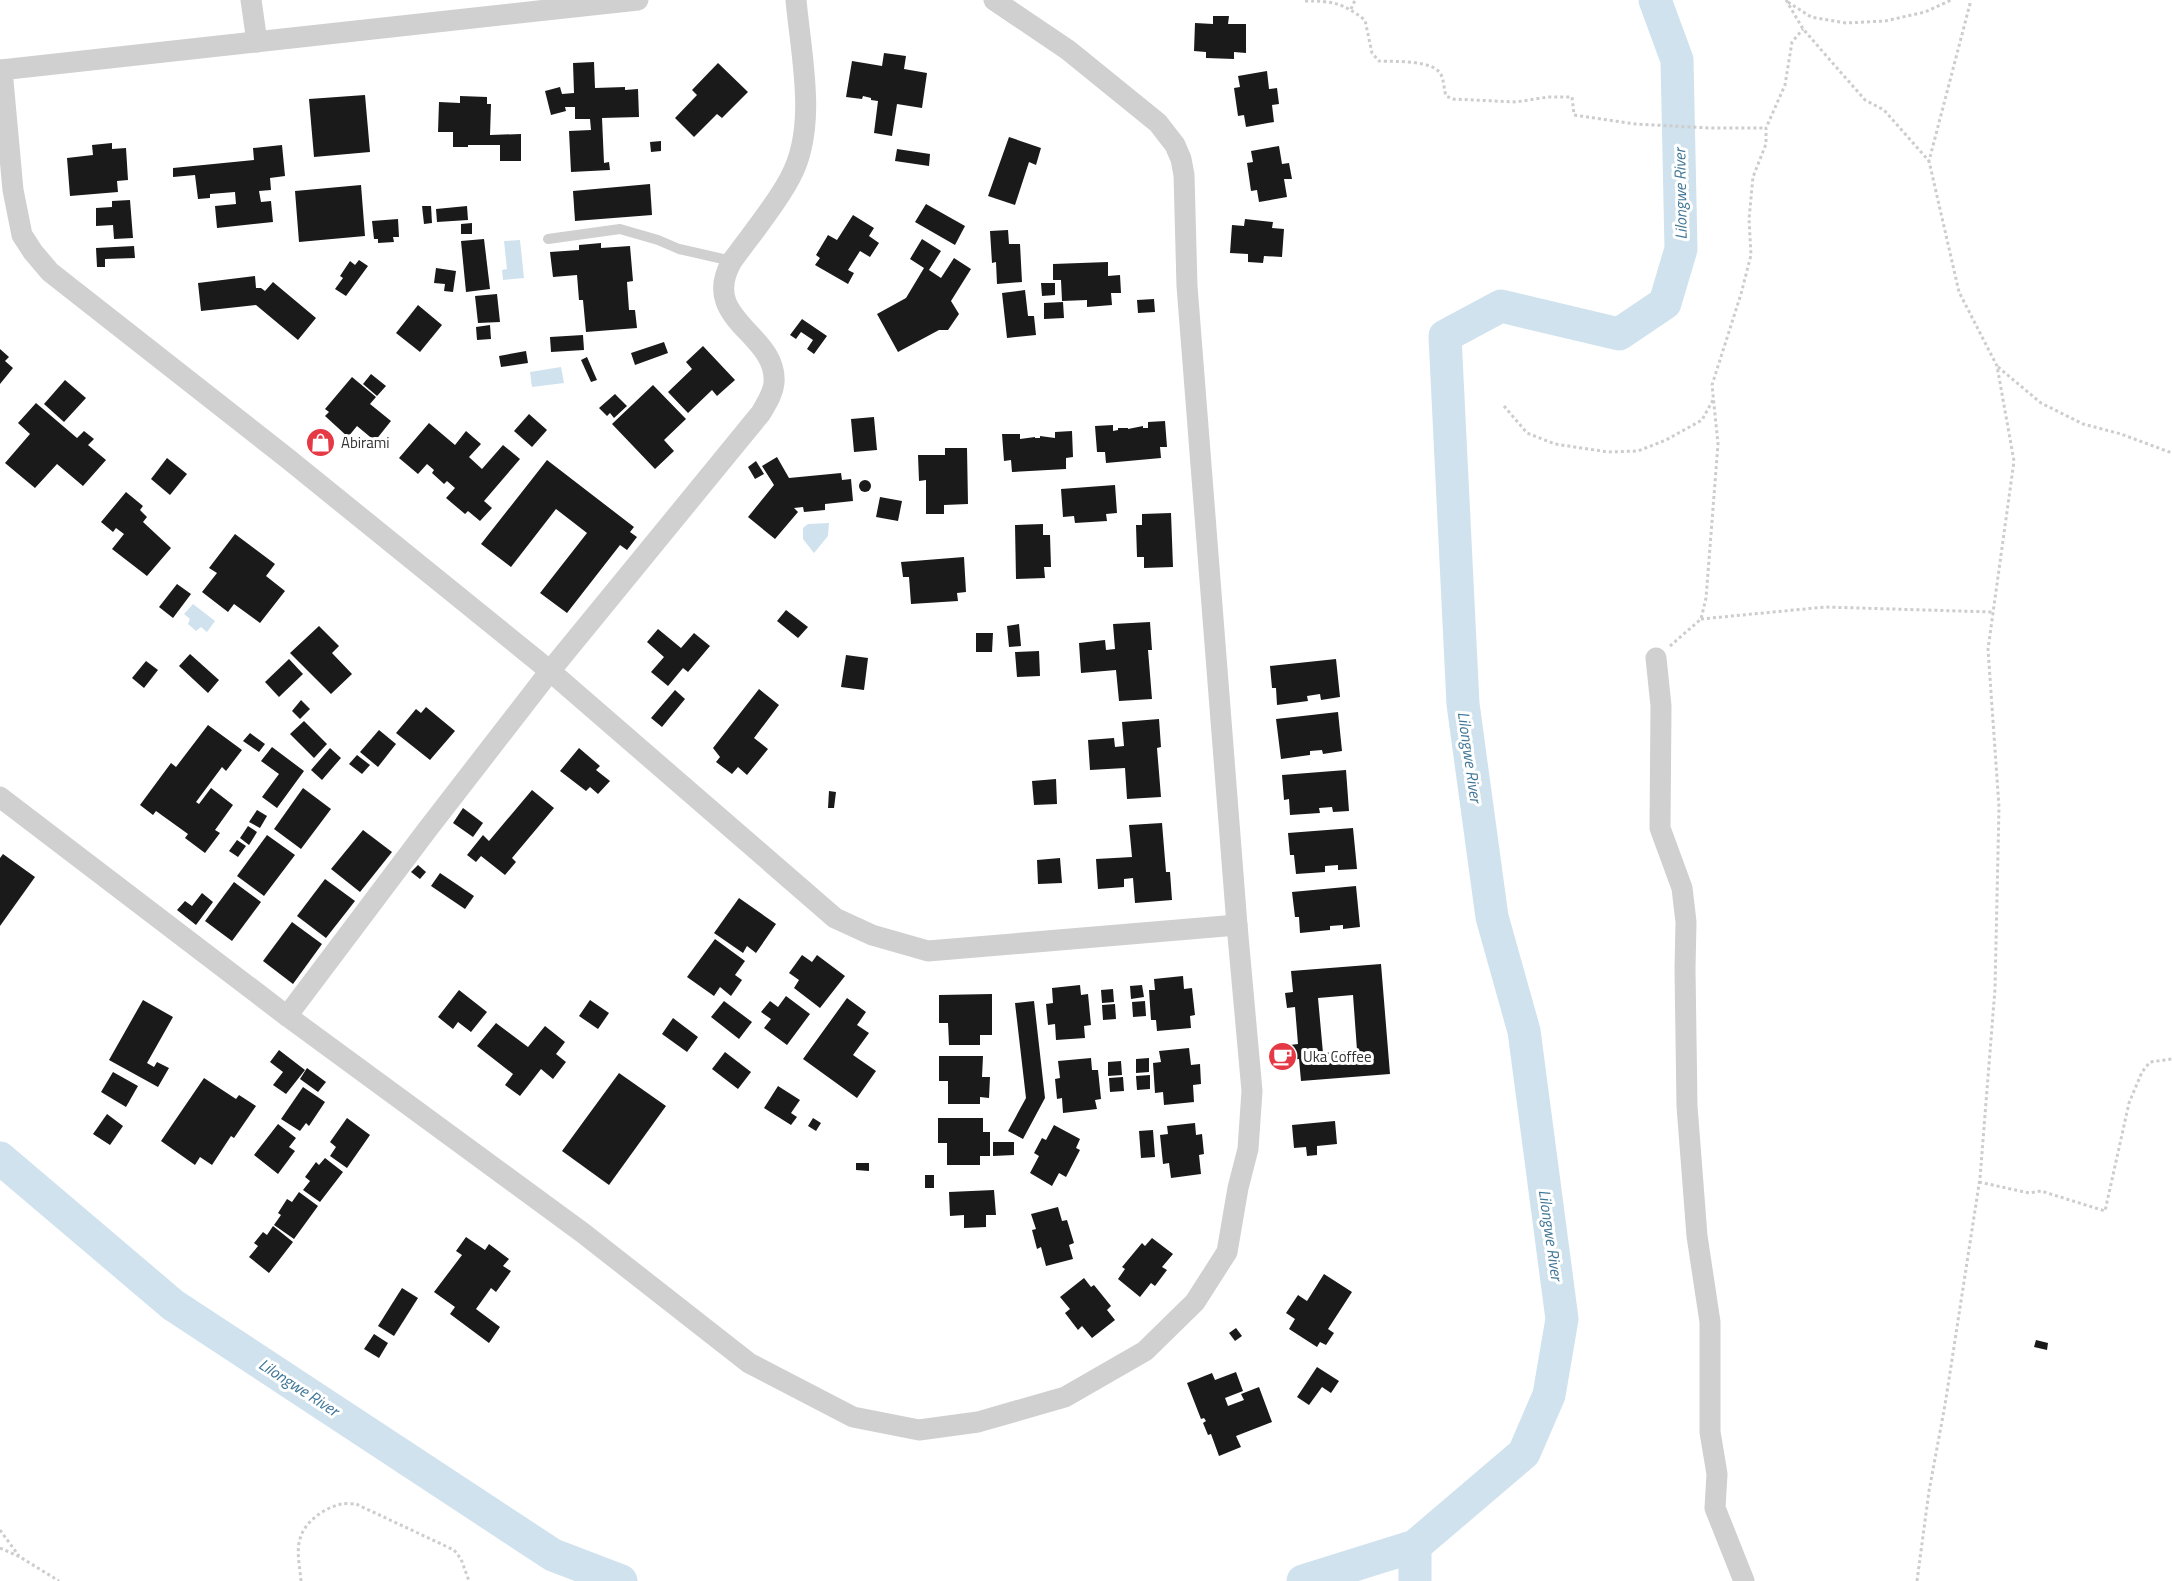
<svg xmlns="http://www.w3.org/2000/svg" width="2172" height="1581" font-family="'Titillium Web',sans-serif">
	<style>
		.water { fill: #cfe2ee }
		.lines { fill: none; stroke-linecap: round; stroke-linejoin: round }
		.river { stroke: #cfe2ee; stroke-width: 33 }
		.building { fill: #1a1a1a; fill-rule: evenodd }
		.path { stroke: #cdcdcd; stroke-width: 3; stroke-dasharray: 3 3; stroke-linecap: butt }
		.service { stroke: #d0d0d0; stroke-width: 10 }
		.minor { stroke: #d0d0d0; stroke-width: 21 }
		.labels { text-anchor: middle; stroke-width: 6; stroke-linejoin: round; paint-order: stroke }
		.poi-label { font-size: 15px; fill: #333; stroke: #fff; text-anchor: start }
		.water-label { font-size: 16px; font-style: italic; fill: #3f7597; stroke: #fff }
	</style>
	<rect width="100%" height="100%" fill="#fff"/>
	<g class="water">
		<polygon points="520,240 524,278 503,280 502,270 507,269 504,241"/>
		<polygon points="561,367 564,383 532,387 530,372"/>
		<polygon points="829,523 828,536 814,553 803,539 803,528 808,524"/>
		<polygon points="193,604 215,621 207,632 201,627 196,631 188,624 190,619 184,614"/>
	</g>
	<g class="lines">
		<g class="river">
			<polyline points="0,1158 173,1305 553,1555 621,1581"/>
			<polyline points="1415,1546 1415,1581"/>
			<polyline points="1303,1581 1415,1546 1524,1453 1549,1395 1562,1319 1524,1031 1492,917 1463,704 1445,336 1501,306 1619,334 1665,303 1681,249 1677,60 1655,0"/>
		</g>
	</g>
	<g class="building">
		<polygon points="1213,16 1229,16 1228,24 1246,24 1246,53 1234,52 1234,59 1206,58 1206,52 1194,51 1195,23 1213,24"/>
		<polygon points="884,53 906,56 904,69 927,73 922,108 897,104 892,136 874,133 878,101 871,100 871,98 863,96 862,99 846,97 852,61 882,66"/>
		<polygon points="594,62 595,88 625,87 625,90 638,89 639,117 602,118 604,163 609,162 610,170 571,172 569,131 591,130 590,119 575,119 575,107 565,107 566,111 551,115 545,91 560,87 562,94 574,93 573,63"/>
		<polygon points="718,63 748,92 722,118 717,114 694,137 675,118 697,95 692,90"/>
		<polygon points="1267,71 1269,89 1277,88 1279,104 1272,105 1274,122 1246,127 1244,115 1238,116 1234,88 1240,87 1238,76"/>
		<polygon points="365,95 370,152 314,157 309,99"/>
		<polygon points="460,96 487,97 487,104 491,104 490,135 521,134 521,161 500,161 500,145 468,145 468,147 453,147 453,132 438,132 439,102 460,103"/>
		<polygon points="1009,137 1041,148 1036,165 1029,162 1015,205 988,196"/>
		<polygon points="661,141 661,151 651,152 650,142"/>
		<polygon points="112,143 112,149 126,148 128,180 117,181 118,192 70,196 67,158 93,155 92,145"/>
		<polygon points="282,145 285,176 270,178 271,190 259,191 261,202 271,201 273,222 217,228 215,206 236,204 235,192 210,194 210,198 198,199 195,175 173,177 173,168 254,160 253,148"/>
		<polygon points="1279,146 1282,164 1289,163 1292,179 1284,179 1287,197 1259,202 1257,190 1251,191 1247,163 1253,162 1251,151"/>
		<polygon points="897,149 930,154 929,166 895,161"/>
		<polygon points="650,184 652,215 575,221 573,191"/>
		<polygon points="361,185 365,236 299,242 295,191"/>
		<polygon points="130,200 133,238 114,239 113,225 96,226 96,208 112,207 112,201"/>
		<polygon points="926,204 965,226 955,245 915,222"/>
		<polygon points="422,206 431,206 432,223 424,224"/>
		<polygon points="467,206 468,220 437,222 436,209"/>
		<polygon points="853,215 874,228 869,236 879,243 870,257 860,251 848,270 854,273 848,284 815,265 820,258 816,255 828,235 837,240"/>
		<polygon points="398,219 399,237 393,237 394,242 378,243 378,239 374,239 372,221"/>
		<polygon points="1245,219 1273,222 1272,228 1284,229 1282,257 1264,256 1263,263 1248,262 1248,254 1230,253 1232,225 1244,226"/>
		<polygon points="472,223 472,234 461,234 461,224"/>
		<polygon points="1008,230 1009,244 1020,244 1022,282 997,284 996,262 992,263 990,231"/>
		<polygon points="484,239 490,289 466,292 461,241"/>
		<polygon points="922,239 941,251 929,270 941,278 954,258 971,269 951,301 959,314 948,330 939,330 898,352 877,314 906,298 924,268 910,259"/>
		<polygon points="601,243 601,248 630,246 633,281 627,282 629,310 635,310 637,328 586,332 583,300 579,300 577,275 553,277 550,252 579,250 579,245"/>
		<polygon points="134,246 135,258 105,259 105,267 97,267 96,248"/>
		<polygon points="359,260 368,266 346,296 335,289 343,278 340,276 350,261 355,265"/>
		<polygon points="1108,262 1108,276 1120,275 1121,293 1111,293 1112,305 1087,307 1087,300 1062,301 1061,280 1053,280 1053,264"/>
		<polygon points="436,268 456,271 453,292 444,291 445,284 434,283"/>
		<polygon points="255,276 256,288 261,288 265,291 273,282 316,318 298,340 256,305 201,311 198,283"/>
		<polygon points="1041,283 1055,283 1055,295 1042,296"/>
		<polygon points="1025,290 1028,316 1034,316 1036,335 1007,338 1002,293"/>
		<polygon points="497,294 500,322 478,323 475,296"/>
		<polygon points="1154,299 1155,312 1138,313 1137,300"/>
		<polygon points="1063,302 1064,318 1044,319 1044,303"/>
		<polygon points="418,305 442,325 420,352 396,333"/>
		<polygon points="802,319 827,336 814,354 807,349 813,340 801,332 796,339 790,335"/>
		<polygon points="490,325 491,339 477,340 476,327"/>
		<polygon points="583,335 584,350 551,352 550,337"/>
		<polygon points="664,342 668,353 635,365 631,353"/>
		<polygon points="703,346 735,380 717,396 712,390 688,413 668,392 692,369 686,362"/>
		<polygon points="0,349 9,357 5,361 13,368 0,384"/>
		<polygon points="526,351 528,363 501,367 499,356"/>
		<polygon points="587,357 597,380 591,382 581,360"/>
		<polygon points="371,374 386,386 377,396 363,384"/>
		<polygon points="352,377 376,397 370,404 391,421 375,441 357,426 348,437 325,416 329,412 325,409"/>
		<polygon points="65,380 86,398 64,422 44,404"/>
		<polygon points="653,385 686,419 664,440 674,451 655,469 612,424"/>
		<polygon points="615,394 627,406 614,418 610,413 607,416 599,408"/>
		<polygon points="36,403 77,438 84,431 94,439 88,445 106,460 83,486 57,464 35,488 5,463 30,434 18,423"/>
		<polygon points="529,414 547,430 532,447 514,431"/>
		<polygon points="874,417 877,450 854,452 851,419"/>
		<polygon points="1165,421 1167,447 1160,447 1161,458 1106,463 1105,452 1097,452 1095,426 1113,425 1113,431 1118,430 1118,428 1128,428 1128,429 1143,426 1143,428 1148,428 1148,422"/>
		<polygon points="429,423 455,445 466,431 481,444 469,457 482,469 503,445 520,459 484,501 492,508 480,521 468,511 465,514 446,498 455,488 447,481 444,484 432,473 434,470 427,464 418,474 399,458"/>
		<polygon points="1072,431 1073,457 1066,458 1066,469 1012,472 1011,460 1004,461 1002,434 1020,434 1020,439 1035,437 1035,438 1040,438 1040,436 1055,438 1055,432"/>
		<polygon points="945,448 967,448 968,504 944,505 944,514 926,514 926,480 919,481 918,455 945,455"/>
		<polygon points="777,457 789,478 841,473 842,480 851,479 853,501 825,504 825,510 804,512 803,507 794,508 798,512 775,539 748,517 774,485 762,466"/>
		<polygon points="167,458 187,474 170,495 151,479"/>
		<polygon points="547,460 634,527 630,532 637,537 627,550 620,545 567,613 540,593 587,533 556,509 511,567 481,544"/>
		<polygon points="756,461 764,474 755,479 748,467"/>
		<circle cx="865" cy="486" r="6"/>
		<polygon points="1115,485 1117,513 1106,514 1107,521 1075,523 1074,516 1063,517 1061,489"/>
		<polygon points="126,492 143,506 140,510 147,517 143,522 171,548 147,576 112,549 124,534 116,528 113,532 101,522"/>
		<polygon points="880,497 902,501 898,521 876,517"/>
		<polygon points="1171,513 1173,567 1144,568 1144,557 1137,557 1136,525 1142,525 1142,514"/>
		<polygon points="1043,524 1043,535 1050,535 1051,567 1044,567 1045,578 1016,579 1015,525"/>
		<polygon points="235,534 275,564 266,576 285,591 260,623 234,604 228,612 202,592 217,573 209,568"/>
		<polygon points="964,557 966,592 957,593 958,601 911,604 909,577 903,577 901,562"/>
		<polygon points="177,584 191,594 173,618 159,607"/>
		<polygon points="786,610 808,627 798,638 777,621"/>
		<polygon points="1150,622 1152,650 1148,650 1152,699 1119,701 1116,670 1081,673 1079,643 1105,640 1106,650 1115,649 1113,624"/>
		<polygon points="1019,624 1021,646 1009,647 1007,626"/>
		<polygon points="319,626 339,646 332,653 352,674 331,694 290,653"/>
		<polygon points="658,629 681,648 694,633 710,646 688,672 683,668 668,686 651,672 664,657 647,642"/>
		<polygon points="976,633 993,633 992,652 976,652"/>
		<polygon points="1039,651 1040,676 1017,677 1015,652"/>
		<polygon points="190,654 219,680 208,693 179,666"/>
		<polygon points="846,655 868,658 864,690 841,687"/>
		<polygon points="289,659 303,674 279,697 265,682"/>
		<polygon points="1336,659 1340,697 1321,700 1320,694 1307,696 1308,701 1277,705 1276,688 1272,688 1270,666"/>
		<polygon points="146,661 158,670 144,688 132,678"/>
		<polygon points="759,689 779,705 754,738 768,749 747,775 738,767 732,774 716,762 720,757 713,748"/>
		<polygon points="675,690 685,699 662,727 651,718"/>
		<polygon points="301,700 310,709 300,719 292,711"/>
		<polygon points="426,707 455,731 430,760 396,733 416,709 421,713"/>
		<polygon points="1338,712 1342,751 1323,754 1322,750 1310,751 1310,755 1281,759 1276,719"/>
		<polygon points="1159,719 1161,747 1157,748 1161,797 1127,799 1125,768 1090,770 1088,740 1114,738 1115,747 1124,746 1122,722"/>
		<polygon points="304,721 327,744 314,758 290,734"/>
		<polygon points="208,725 242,750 226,771 222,767 196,802 199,804 211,788 233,805 215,830 220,833 205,853 185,838 188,834 156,811 153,815 140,805 171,763 176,767"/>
		<polygon points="379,730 396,744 378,767 360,752"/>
		<polygon points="250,733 265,744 259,752 243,741"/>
		<polygon points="272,747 304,771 277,808 262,797 279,774 261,761"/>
		<polygon points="330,748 341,758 322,780 311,770"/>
		<polygon points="579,748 600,766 596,770 610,781 598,794 590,787 586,791 560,771"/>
		<polygon points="357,755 370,765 362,774 349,764"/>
		<polygon points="1346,770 1349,811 1333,812 1332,807 1319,808 1320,813 1290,815 1289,799 1284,800 1282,775"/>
		<polygon points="1056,779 1057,804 1034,805 1032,781"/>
		<polygon points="303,788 331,809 301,849 274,829"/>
		<polygon points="532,790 554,808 512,858 516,862 505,875 481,856 476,862 467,855 483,835 489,841"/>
		<polygon points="829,791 836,792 834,808 828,808"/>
		<polygon points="463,808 483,823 473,837 453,823"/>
		<polygon points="257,810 267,816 260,828 249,822"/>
		<polygon points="1162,823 1166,872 1170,872 1172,900 1135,903 1133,878 1124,879 1124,887 1098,889 1096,859 1132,857 1129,825"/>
		<polygon points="248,826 257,832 249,845 240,838"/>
		<polygon points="1353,828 1357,869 1338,870 1338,865 1325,866 1325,872 1296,874 1294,855 1290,855 1288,833"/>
		<polygon points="363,830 392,852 360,892 331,869"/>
		<polygon points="267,835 295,855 264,896 237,876"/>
		<polygon points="237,840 246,846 238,857 229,851"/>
		<polygon points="3,854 35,877 0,926 0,858"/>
		<polygon points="1060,858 1062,883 1038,884 1037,860"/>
		<polygon points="418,865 426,872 420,879 411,872"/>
		<polygon points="440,873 474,896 465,909 431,886"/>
		<polygon points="325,879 355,901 326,938 297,916"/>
		<polygon points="234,882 261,902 232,941 205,921"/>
		<polygon points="1356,886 1360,927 1343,929 1343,925 1330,926 1330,930 1300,933 1299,917 1295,917 1292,892"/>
		<polygon points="202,893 213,902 196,925 177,910 185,901 192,906"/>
		<polygon points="739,898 776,924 756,953 747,946 743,953 714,933"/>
		<polygon points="292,922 322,944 293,984 263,961"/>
		<polygon points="715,939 745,961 735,975 742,980 731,996 720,987 714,996 687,977"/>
		<polygon points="802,955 812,962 817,955 845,976 820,1008 794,988 799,980 789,973"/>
		<path d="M1381 964 1390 1074 1301 1081 1299 1059 1291 1060 1290 1045 1298 1044 1295 1007 1287 1008 1285 993 1293 992 1291 971ZM1353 995 1357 1050 1323 1053 1318 998Z"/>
		<polygon points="1183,976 1184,989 1192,988 1195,1015 1190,1016 1191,1028 1157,1031 1156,1020 1151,1020 1149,990 1155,990 1154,979"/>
		<polygon points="1080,985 1081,995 1088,994 1091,1025 1084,1026 1085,1038 1056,1040 1055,1024 1048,1025 1046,1004 1053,1003 1052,988"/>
		<polygon points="1142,985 1144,997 1131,999 1130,986"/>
		<polygon points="1113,989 1114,1002 1102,1003 1101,990"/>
		<polygon points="459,990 487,1012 471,1032 458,1022 453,1029 438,1017"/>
		<polygon points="992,994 992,1035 980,1035 980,1045 949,1045 948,1023 939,1023 939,995"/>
		<polygon points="786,996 810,1014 787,1045 764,1028 771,1019 761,1012 770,1001 778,1007"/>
		<polygon points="847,998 866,1012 857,1025 869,1033 853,1055 876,1071 857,1098 803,1059"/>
		<polygon points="143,1000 173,1017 147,1063 154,1067 157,1062 169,1068 158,1087 109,1060"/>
		<polygon points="590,1000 609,1013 598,1029 579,1016"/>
		<polygon points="724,1001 752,1022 739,1039 711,1017"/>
		<polygon points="1034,1001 1045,1098 1023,1139 1008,1131 1026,1098 1015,1003"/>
		<polygon points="1145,1001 1146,1016 1133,1017 1132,1002"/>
		<polygon points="1115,1004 1116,1019 1103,1020 1102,1005"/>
		<polygon points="673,1018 698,1037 687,1052 662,1034"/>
		<polygon points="496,1023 528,1047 545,1026 565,1042 556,1054 566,1062 553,1079 541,1069 520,1096 505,1085 513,1074 477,1046"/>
		<polygon points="1189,1048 1191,1065 1200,1064 1201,1084 1193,1085 1194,1102 1164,1105 1163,1092 1155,1093 1153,1063 1161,1062 1159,1051"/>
		<polygon points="279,1050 305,1070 286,1094 273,1085 283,1072 270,1062"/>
		<polygon points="725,1052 751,1072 738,1089 712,1069"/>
		<polygon points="939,1056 983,1056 982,1077 990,1077 989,1098 980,1097 980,1104 948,1104 948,1081 939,1081"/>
		<polygon points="1091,1058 1092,1070 1098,1070 1101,1099 1095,1100 1097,1109 1063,1113 1062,1098 1057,1099 1055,1079 1060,1078 1058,1061"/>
		<polygon points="1149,1058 1149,1072 1136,1073 1136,1059"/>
		<polygon points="1121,1061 1122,1075 1108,1076 1108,1062"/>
		<polygon points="307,1068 326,1082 318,1092 300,1079"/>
		<polygon points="113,1072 138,1086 126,1107 101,1092"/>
		<polygon points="619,1073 666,1106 609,1185 562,1151"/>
		<polygon points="1150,1075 1150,1089 1137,1090 1136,1076"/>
		<polygon points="1123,1077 1124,1091 1110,1092 1109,1078"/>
		<polygon points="204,1078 236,1099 239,1095 256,1106 234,1138 231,1136 212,1165 200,1157 195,1165 161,1141"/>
		<polygon points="778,1086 800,1100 791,1113 797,1117 791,1125 764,1108"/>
		<polygon points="303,1087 325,1102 309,1126 306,1123 300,1131 281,1119"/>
		<polygon points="107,1114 123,1126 110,1145 93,1134"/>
		<polygon points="347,1118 370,1135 347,1168 330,1156 336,1147 330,1142"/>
		<polygon points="813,1118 821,1123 816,1131 808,1126"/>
		<polygon points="938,1118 983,1118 983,1132 990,1132 990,1156 980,1156 980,1165 947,1165 947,1143 938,1143"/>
		<polygon points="1335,1121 1337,1144 1317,1146 1317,1155 1307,1156 1306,1147 1294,1148 1292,1125"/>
		<polygon points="1195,1123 1196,1135 1202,1134 1204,1154 1199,1155 1201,1174 1171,1178 1169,1163 1163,1164 1160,1135 1168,1134 1167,1126"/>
		<polygon points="278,1124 296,1138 289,1147 295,1151 278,1174 254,1155"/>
		<polygon points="1054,1125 1080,1139 1076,1148 1080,1150 1066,1177 1059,1173 1052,1186 1030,1173 1039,1156 1034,1153 1042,1138 1046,1140"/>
		<polygon points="1153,1130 1155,1157 1141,1158 1139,1131"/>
		<polygon points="993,1142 1014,1142 1014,1155 993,1156"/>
		<polygon points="325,1158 343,1172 320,1202 303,1190 310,1181 305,1177 316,1162 319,1165"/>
		<polygon points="856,1163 869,1163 869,1171 856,1170"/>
		<rect x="925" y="1175" width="9" height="13"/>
		<polygon points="994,1190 996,1215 986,1215 986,1227 964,1228 964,1215 950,1216 949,1192"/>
		<polygon points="299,1192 318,1206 294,1239 274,1225 281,1215 278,1213 287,1199 292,1202"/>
		<polygon points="1058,1207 1062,1221 1067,1220 1074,1243 1069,1245 1073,1259 1046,1266 1041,1247 1037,1249 1032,1230 1036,1229 1031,1214"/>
		<polygon points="273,1226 293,1242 269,1273 249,1257 258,1246 254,1243 263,1232 267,1235"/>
		<polygon points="466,1237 485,1250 489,1244 509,1259 503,1266 511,1271 496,1292 491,1288 476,1309 500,1327 489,1343 450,1314 455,1307 434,1292 462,1255 456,1251"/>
		<polygon points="1152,1238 1173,1254 1162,1267 1167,1270 1155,1286 1151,1283 1140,1297 1118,1279 1125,1269 1122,1267 1142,1243 1145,1246"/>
		<polygon points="1324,1274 1352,1292 1328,1329 1334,1333 1326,1345 1320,1342 1317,1347 1289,1329 1295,1319 1286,1313 1298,1295 1307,1301"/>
		<polygon points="1084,1278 1091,1287 1094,1285 1111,1306 1107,1310 1115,1320 1092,1338 1082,1326 1078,1330 1065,1313 1070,1309 1060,1297"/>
		<polygon points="402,1288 418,1298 394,1336 378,1326"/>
		<polygon points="1236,1328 1242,1336 1235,1341 1229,1333"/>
		<polygon points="374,1334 388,1343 379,1358 364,1349"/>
		<polygon points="2036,1340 2048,1343 2047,1350 2034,1347"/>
		<polygon points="1317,1367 1339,1381 1331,1393 1322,1387 1309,1405 1297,1397"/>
		<polygon points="1236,1372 1243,1391 1225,1398 1228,1406 1244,1400 1241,1394 1259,1387 1272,1422 1236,1436 1241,1447 1219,1456 1211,1434 1208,1435 1203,1423 1206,1421 1204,1418 1201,1419 1187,1383 1212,1373 1215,1380"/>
	</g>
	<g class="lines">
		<g class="path">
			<polyline points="1786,0 1803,29 1865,100 1884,110 1929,161"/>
			<path d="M1305 1C1333 1 1343 3 1365 20L1372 53 1379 61C1395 62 1437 59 1442 77 1444 83 1444 89 1446 96L1453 99 1516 102 1548 97H1572L1574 115 1635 124 1710 128H1766"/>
			<polyline points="1788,2 1811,17 1846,23 1885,21 1925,12 1951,0"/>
			<polyline points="1351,9 1355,0"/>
			<polyline points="1998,367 2041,403 2083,424 2121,434 2172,453"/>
			<polyline points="1504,406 1527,433 1555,444 1608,452 1638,451 1666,440 1702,420 1713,400"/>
			<polyline points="1701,619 1825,607 1992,612"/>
			<polyline points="1670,646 1701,619 1706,598 1718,444 1712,385 1741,294 1751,255 1749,219 1753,177 1766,144 1766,128 1785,85 1792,42 1803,29"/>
			<polyline points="1979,1182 2029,1193 2041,1191 2105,1211 2129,1103 2142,1072 2150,1062 2172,1059"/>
			<polyline points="0,1530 19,1556"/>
			<polyline points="0,1548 20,1557 59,1581"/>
			<path d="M301 1581C300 1567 296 1552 300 1539 304 1522 325 1507 342 1504 346 1503 352 1504 356 1504L454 1550 461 1559 469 1581"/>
			<polyline points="1917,1581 1929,1491 1945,1405 1980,1178 1995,989 1999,807 1988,649 2014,461 1997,366 1959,292 1929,161 1971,0"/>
		</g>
		<polyline class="service" points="548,239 620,229 658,240 679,249 732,261"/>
		<g class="minor">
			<polyline points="251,0 257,42"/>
			<polyline points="0,70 638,0"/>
			<polyline points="2,70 13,190 22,235 33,252 50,272 287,458 550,671 835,918 872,935 928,951 1237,925"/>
			<polyline points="1656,658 1661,706 1660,828 1682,888 1686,922 1685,969 1687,1106 1697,1236 1710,1322 1710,1432 1717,1474 1715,1508 1744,1581"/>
			<polyline points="0,797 287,1016 583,1233 749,1363 853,1417 919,1430 978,1422 1065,1397 1145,1351 1195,1302 1227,1252 1238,1188 1248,1149 1252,1091 1237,925 1187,286 1184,175 1181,159 1175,145 1158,123 1068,50 994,0"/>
			<path d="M287 1016 427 830 550 671 761 413C766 404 773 394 774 383 778 333 698 320 732 261 750 236 776 205 790 178 818 127 801 56 796 0"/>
		</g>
	</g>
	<defs>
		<symbol id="shop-disc" viewBox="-11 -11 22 22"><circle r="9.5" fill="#e63946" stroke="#fff"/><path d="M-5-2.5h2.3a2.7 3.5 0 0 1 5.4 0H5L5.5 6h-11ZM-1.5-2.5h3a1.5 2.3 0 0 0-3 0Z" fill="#fff"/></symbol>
		<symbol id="cafe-disc" viewBox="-11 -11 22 22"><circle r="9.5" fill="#e63946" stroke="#fff"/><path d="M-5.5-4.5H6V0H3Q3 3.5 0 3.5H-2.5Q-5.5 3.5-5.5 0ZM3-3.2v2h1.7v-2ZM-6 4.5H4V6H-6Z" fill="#fff"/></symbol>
	</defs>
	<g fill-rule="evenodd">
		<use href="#shop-disc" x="304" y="426" width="33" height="33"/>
		<use href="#cafe-disc" x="1266" y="1040" width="33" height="33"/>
	</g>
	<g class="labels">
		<g class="poi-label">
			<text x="341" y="448">Abirami</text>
			<text x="1303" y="1062">Uka Coffee</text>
		</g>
		<g class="water-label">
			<text transform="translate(1680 194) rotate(-91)" y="6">Lilongwe River</text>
			<text transform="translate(1470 757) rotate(82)" y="6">Lilongwe River</text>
			<text transform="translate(1551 1235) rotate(82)" y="6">Lilongwe River</text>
			<text transform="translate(299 1387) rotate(33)" y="6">Lilongwe River</text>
		</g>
	</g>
</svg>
